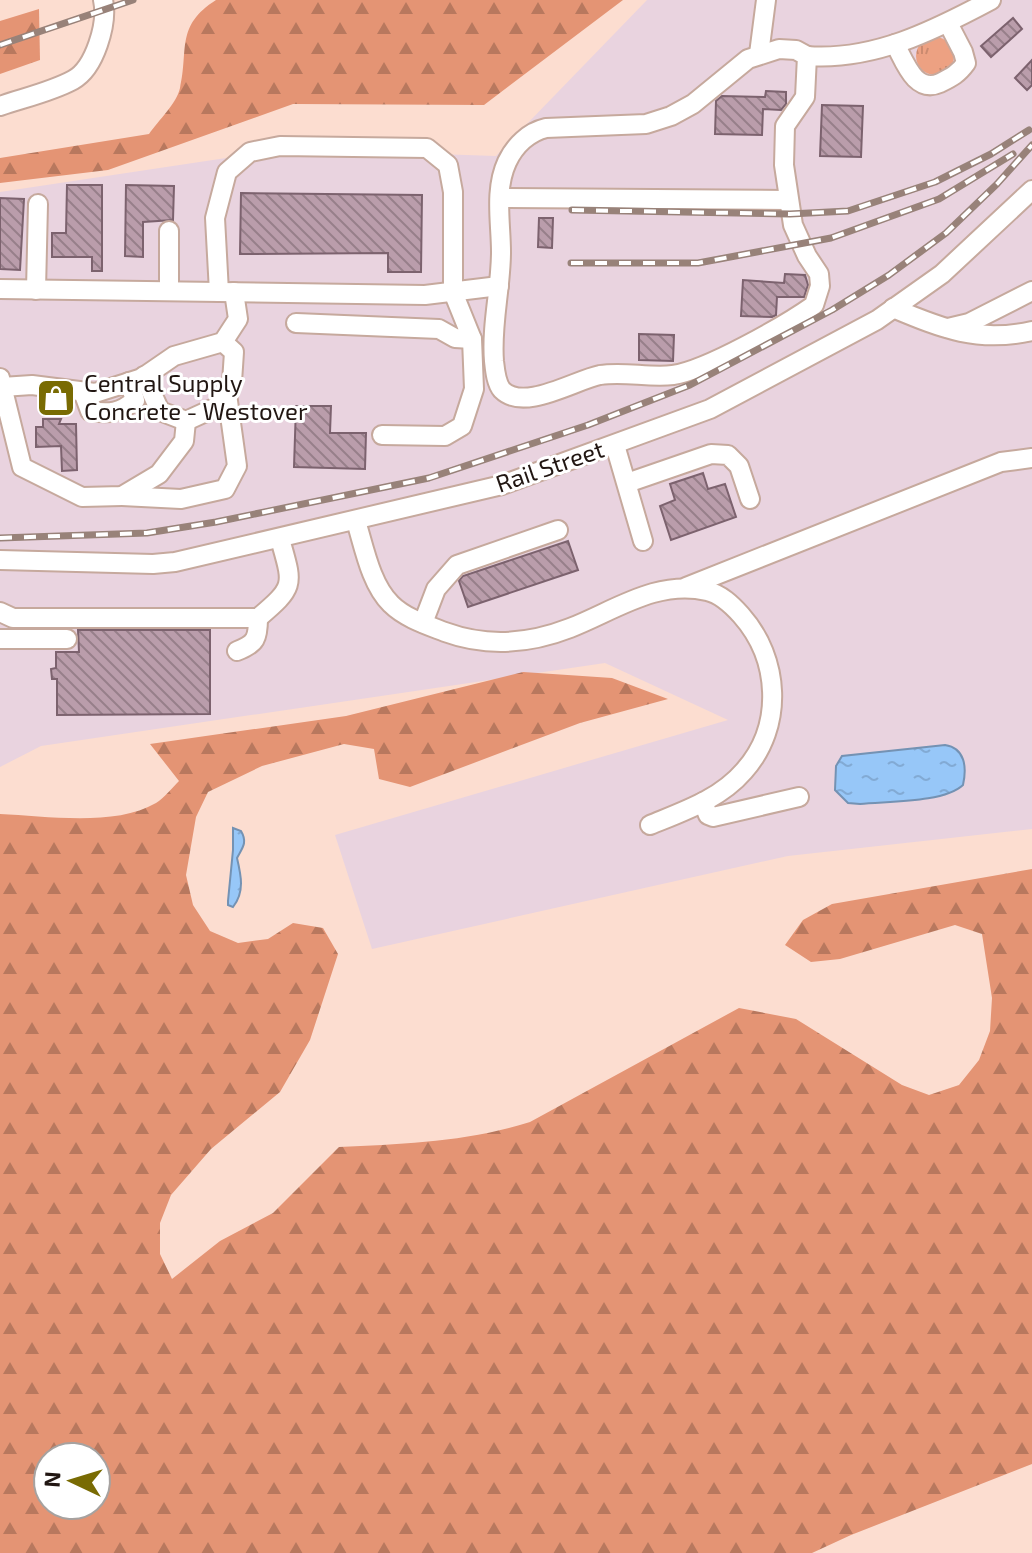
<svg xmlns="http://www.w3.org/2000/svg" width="1032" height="1553" font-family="'Exo 2',sans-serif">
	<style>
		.industrial { fill: #e9d3df }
		.grass { fill: url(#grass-tufts) }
		.forest { fill: url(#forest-firs); fill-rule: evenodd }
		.water { fill: url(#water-ripples); stroke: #7492b3; stroke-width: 2 }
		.building { fill: url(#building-back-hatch); stroke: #7c626e; stroke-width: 2 }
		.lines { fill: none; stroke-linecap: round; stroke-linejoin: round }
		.minor-casing { stroke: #c6a99d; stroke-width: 22 }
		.minor { stroke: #fff; stroke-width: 18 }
		.rail-casing { stroke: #988279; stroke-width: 7 }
		.rail { stroke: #fff; stroke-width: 4; stroke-dasharray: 12; stroke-linecap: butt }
		.labels { text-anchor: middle; stroke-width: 6; stroke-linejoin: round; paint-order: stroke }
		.poi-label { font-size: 24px; fill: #211612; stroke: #fff; text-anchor: start }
		.street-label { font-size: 24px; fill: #211612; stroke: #fff }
	</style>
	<defs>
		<pattern id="grass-tufts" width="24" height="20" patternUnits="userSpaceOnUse" patternTransform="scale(2)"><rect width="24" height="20" fill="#eda182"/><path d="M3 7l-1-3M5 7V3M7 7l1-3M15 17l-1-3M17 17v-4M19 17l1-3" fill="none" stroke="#cb8a6f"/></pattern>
		<pattern id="forest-firs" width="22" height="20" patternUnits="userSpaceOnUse" patternTransform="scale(2)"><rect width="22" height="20" fill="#e49474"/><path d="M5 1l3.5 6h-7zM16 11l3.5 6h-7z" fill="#b8785e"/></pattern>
		<pattern id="water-ripples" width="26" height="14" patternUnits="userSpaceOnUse" patternTransform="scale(2)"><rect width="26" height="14" fill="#97c7f8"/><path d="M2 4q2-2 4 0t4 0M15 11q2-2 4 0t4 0" fill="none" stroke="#82aad4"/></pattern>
		<pattern id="building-back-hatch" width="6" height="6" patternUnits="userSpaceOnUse" patternTransform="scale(2)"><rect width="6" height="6" fill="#ba9dab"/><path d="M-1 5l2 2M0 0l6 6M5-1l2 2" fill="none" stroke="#977f8a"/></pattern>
	</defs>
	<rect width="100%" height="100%" fill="#fcddd0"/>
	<polygon class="industrial" points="647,0 1032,0 1032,829 788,856 372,949 335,835 728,720 605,663 41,746 0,767 0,192 286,149 496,156"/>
	<circle class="grass" cx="935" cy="56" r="19"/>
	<g class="forest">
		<path d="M216 0H623L484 105 293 104 108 170 0 183V158L149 134C158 121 177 103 180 88 189 50 175 26 216 0Z"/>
		<polygon points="39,9 40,60 0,74 0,21"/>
		<path d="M523 672 612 678 668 699 580 723 410 787 379 779 374 749 344 744 262 766 208 792 196 817 186 875 193 905 210 931 238 943 268 939 293 923 323 928 338 954 310 1040 280 1092 211 1149 171 1195 160 1223V1254L172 1279 220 1241 273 1213 339 1147C404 1144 467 1142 530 1122L739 1008 796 1019 902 1085 929 1095 959 1085 979 1060 990 1031 992 998 982 934 955 925 840 959 811 962 785 945 803 920 832 904 1032 869V1464L851 1535 812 1553H0V814C46 816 115 827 156 803 164 798 172 788 179 781L150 744 346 716ZM48 1457H96V1505H48Z"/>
	</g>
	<g class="water">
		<path d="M945 745C965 748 967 767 963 785 944 803 887 801 860 804L848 803 835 790 836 766 842 756Z"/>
		<path d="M233 828 241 831C248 843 242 848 237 858 241 875 245 892 233 907L228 905V901L233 850Z"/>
	</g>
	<g class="building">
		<polygon points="1013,18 1022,29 991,57 981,46"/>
		<polygon points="1032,60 1032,85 1027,90 1015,78"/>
		<polygon points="766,91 786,92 786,104 781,110 763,109 762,135 715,134 716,101 722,96 765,97"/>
		<polygon points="822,105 863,106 861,157 820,156"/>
		<polygon points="67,185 102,185 102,271 92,271 92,257 52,257 52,233 66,233"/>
		<polygon points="126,185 174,186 173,220 143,222 143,257 125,256"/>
		<polygon points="241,193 422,195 421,272 388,272 388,253 240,254"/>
		<polygon points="0,198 24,199 20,270 0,269"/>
		<polygon points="539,218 553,218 552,248 538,247"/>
		<polygon points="785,274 805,275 808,285 804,297 777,297 776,315 772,317 741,316 743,280 784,283"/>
		<polygon points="639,334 674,335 673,361 639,360"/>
		<polygon points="296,406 331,406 330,433 366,433 365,469 294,467"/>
		<polygon points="43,419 61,419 59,424 76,424 77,470 62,471 61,446 36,447 36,427 43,427"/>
		<polygon points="703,473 708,489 725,484 736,517 671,540 660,506 675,500 670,484"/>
		<polygon points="568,541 578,570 468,607 459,581 463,576"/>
		<polygon points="78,630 210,630 210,714 57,715 57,679 52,679 51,669 56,668 56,652 79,652"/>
	</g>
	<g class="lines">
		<defs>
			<g id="minor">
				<path d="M895 44C905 62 915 94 940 83 952 77 958 74 966 63L963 52 948 23"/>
				<path d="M779 49 796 50 807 56 805 97 785 126 784 165 793 225 807 256 819 274 820 286 814 305C784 326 707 370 673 375 649 378 624 371 600 375 575 380 524 412 502 390 496 383 495 370 494 361 491 325 501 288 501 252 501 223 494 190 507 162 515 145 529 132 546 128L646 124 671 116 693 104 748 59Z"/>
				<polyline points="759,54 766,0"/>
				<path d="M807 56C873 61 933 31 991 0"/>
				<path d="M0 106C23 98 51 92 73 80 95 68 108 23 103 0"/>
				<polyline points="500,198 788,200"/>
				<polyline points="169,231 169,291"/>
				<polyline points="0,289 425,295 499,286"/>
				<polyline points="36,290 38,204"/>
				<polyline points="219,292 215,218 227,172 250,152 280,146 427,148 448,165 453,192 453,292 472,339 474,389 462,426 445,436 382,435"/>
				<path d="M893 308C943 329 978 343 1032 331"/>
				<polyline points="296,323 439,329 455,338 472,339"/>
				<polyline points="948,328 969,323 1032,291"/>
				<polyline points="144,376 160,411 186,421 221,405 232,382 234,352 223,342"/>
				<polyline points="0,378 22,467 82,497 122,496 159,474 184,441 186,421"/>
				<polyline points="2,387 32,385 95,393 142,378 174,356 223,342 238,319 234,292"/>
				<path d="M83 392 90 411C110 414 120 413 135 400L129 382"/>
				<polyline points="615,445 643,541"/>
				<polyline points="627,483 711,454 728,455 739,466 750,499"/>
				<polyline points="122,496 181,499 225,489 237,466 227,394"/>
				<path d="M356 521C364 547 371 585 391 604 405 618 427 625 445 632 486 647 529 644 570 628 614 611 657 579 707 591 721 594 732 605 741 615 780 659 784 726 744 771 720 799 684 811 650 825"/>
				<polyline points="0,560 153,564 175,562 502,485 710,409 877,320 942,274 1032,190"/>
				<polyline points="686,587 1001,462 1032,458"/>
				<path d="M0 612 13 618H258C296 586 293 585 280 539"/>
				<polyline points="423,623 436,589 457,565 558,530"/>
				<polyline points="0,639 67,639"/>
				<path d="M237 651C256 644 258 638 258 618"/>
				<polyline points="703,802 708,815 713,817 799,797"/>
			</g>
		</defs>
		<use href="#minor" class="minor-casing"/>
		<use href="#minor" class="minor"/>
		<defs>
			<g id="rail">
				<polyline points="0,45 133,0"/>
				<polyline points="572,210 790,214 848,211 935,182 991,154 1029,130"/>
				<polyline points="571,263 698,263 831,238 939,199 1013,154"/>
				<polyline points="0,538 147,533 216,522 429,478 588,425 690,385 832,310 889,275 946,233 997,184 1032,145"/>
			</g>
		</defs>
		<use href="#rail" class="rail-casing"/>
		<use href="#rail" class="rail"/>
	</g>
	<defs>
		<symbol id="shop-square" viewBox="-11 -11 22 22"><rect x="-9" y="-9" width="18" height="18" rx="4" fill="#796b03" stroke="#fff"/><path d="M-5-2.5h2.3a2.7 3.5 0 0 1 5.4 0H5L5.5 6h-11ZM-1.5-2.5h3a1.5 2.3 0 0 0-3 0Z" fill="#fff"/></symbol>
	</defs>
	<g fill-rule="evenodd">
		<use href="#shop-square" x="34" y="376" width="44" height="44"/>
	</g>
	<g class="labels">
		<g class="poi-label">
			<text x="84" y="392">Central Supply<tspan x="84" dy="28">Concrete - Westover</tspan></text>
		</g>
		<g class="street-label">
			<text transform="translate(550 467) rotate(-19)" y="8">Rail Street</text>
		</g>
	</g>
	<g transform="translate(72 1481) rotate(274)"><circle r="38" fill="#ffffff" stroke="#a6a2a0" stroke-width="2"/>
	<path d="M0-6L14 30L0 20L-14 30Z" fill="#796b03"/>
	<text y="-12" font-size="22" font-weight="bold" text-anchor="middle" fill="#211612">N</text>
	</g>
</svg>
